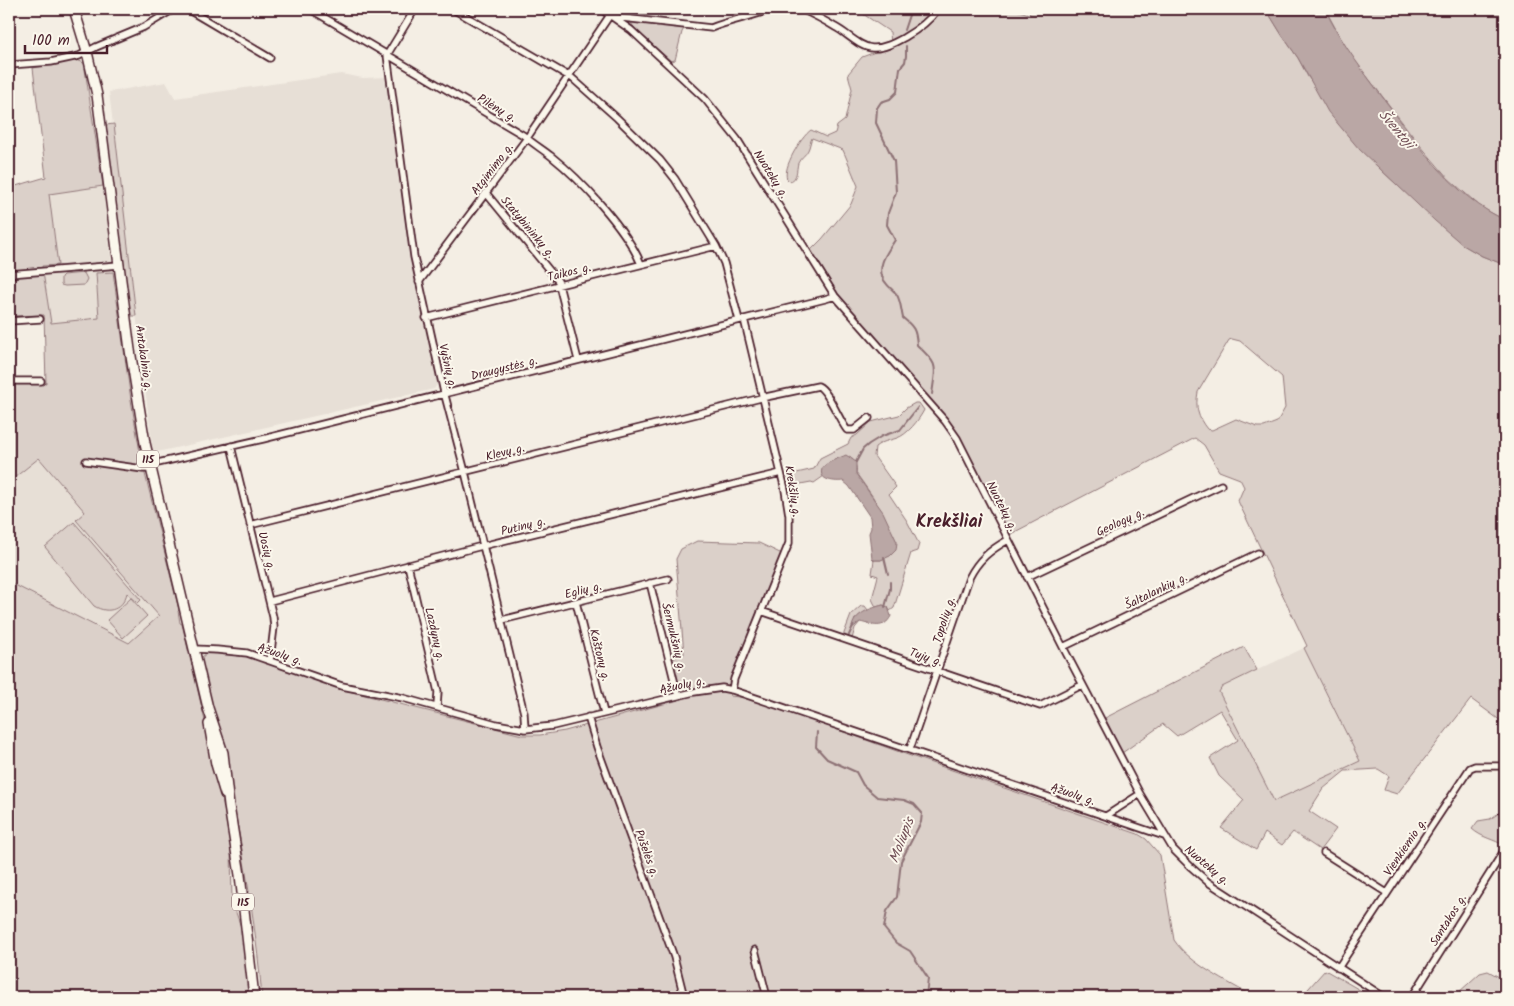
<svg xmlns="http://www.w3.org/2000/svg" width="1514" height="1006" viewBox="0 0 1514 1006" font-family="Kalam,sans-serif">
  <style>
    .built { fill: #e7dfd6 }
    .green { fill: #dbd0c9; stroke: #92787a; fill-rule: evenodd }
    .water { fill: #baa7a5; stroke: #8d7174 }
    .lines { fill: none; stroke-linecap: round; stroke-linejoin: round }
    .stream { stroke: #8d7174; stroke-width: 2 }
    .street-casing { stroke: #4a1f2b; stroke-width: 9 }
    .primary-casing { stroke: #4a1f2b; stroke-width: 12 }
    .street { stroke: #fbf7ec; stroke-width: 5.5 }
    .primary { stroke: #fbf7ec; stroke-width: 9 }
    .labels { text-anchor: middle; stroke-width: 4; stroke-linejoin: round; paint-order: stroke }
    .shield { fill: #fbf7ec; stroke: #7f6065; stroke-width: 1 }
    .shield-label { font-size: 11px; font-weight: bold; fill: #4a1f2b }
    .street-label { font-size: 12px; fill: #4a1f2b; stroke: #fbf7ec }
    .water-label { font-size: 14px; font-style: italic; fill: #714f56; stroke: #fbf7ec }
    .district-label { font-size: 18px; font-weight: bold; fill: #4a1f2b; stroke: #fbf7ec }
  </style>
  <rect width="100%" height="100%" fill="#f4eee4"/>
  <filter id="ink" filterUnits="userSpaceOnUse"><feTurbulence type="fractalNoise" baseFrequency=".02" numOctaves="2"/><feDisplacementMap in="SourceGraphic" scale="10" xChannelSelector="R" yChannelSelector="G"/><feConvolveMatrix kernelMatrix="1 2 1 2 8 2 1 2 1" color-interpolation-filters="sRGB"/></filter>
  <g filter="url(#ink)">
    <!-- built -->
    <path class="built" d="M 341,74 L 363,78 L 388,77 L 407,229 L 422,313 L 438,383 L 434,389 L 153,453 L 109,92 L 166,82 L 175,98 Z
      M 103,186 L 113,272 L 96,273 L 99,319 L 51,323 L 42,266 L 57,264 L 49,193 Z
      M 39,458 L 85,512 L 76,520 L 159,616 L 129,643 L 9,582 L 9,482 Z
      M 1304,648 L 1360,761 L 1274,801 L 1219,692 L 1222,687 Z"/>
    <!-- green -->
    <path class="green" d="M 851,9 L 1013,9 L 1029,14 L 1033,10 L 1044,11 L 1049,9 L 1266,9 L 1282,35 L 1298,58 L 1308,77 L 1382,171 L 1463,245 L 1482,256 L 1505,265 L 1505,724 L 1471,699 L 1397,794 L 1384,790 L 1389,776 L 1378,769 L 1345,771 L 1323,789 L 1309,811 L 1336,829 L 1320,850 L 1293,832 L 1282,845 L 1265,833 L 1256,850 L 1221,828 L 1244,800 L 1219,776 L 1210,758 L 1238,740 L 1220,710 L 1177,736 L 1163,724 L 1122,753 L 1105,718 L 1244,647 L 1257,670 L 1222,687 L 1219,692 L 1274,801 L 1360,761 L 1304,648 L 1307,646 L 1238,501 L 1244,487 L 1240,479 L 1219,471 L 1204,445 L 1195,438 L 1009,535 L 953,427 L 849,308 L 840,297 L 811,250 L 822,239 L 851,204 L 858,186 L 843,150 L 812,138 C 810,142 810,146 808,150 C 806,155 800,158 798,163 C 796,171 798,177 790,182 L 787,179 C 782,168 801,137 811,130 L 826,137 L 835,133 L 837,126 L 845,120 L 852,89 L 848,74 L 862,57 L 891,46 L 890,32 L 860,12 ZM 1232,339 L 1240,341 L 1282,377 L 1285,408 L 1277,422 L 1264,427 L 1257,427 L 1236,419 L 1212,430 L 1207,429 C 1198,418 1195,407 1198,392 L 1229,340 Z
      M 1325,9 L 1505,9 L 1505,220 L 1482,208 L 1448,178 L 1419,144 L 1349,53 Z
      M 633,21 L 685,27 L 682,32 L 675,60 L 671,61 L 635,29 L 631,23 Z
      M 77,60 L 84,63 L 103,186 L 49,194 L 58,265 L 42,266 L 51,323 L 99,318 L 96,273 L 113,272 L 131,400 L 141,458 L 179,610 L 178,611 L 180,623 L 182,624 L 220,784 L 231,850 L 232,901 L 242,930 L 250,997 L 9,997 L 9,582 L 129,643 L 159,616 L 76,520 L 85,512 L 39,458 L 9,482 L 9,384 L 46,383 L 44,315 L 9,316 L 9,188 L 46,177 L 33,68 Z
      M 114,124 L 136,316 L 130,316 L 106,125 Z
      M 84,273 L 87,279 L 84,285 L 65,286 L 61,285 L 61,277 L 63,275 Z
      M 915,403 L 919,403 L 924,410 C 919,420 907,435 897,438 C 888,441 883,441 875,447 L 874,456 L 896,487 L 889,494 L 907,521 L 919,544 L 917,551 L 911,553 L 894,608 L 890,611 L 888,607 L 883,605 L 876,607 L 872,599 L 878,576 L 872,574 L 874,560 L 881,560 L 897,542 L 873,497 L 856,473 C 858,467 854,462 850,456 L 822,472 L 824,476 L 814,483 L 811,482 L 790,486 L 788,475 L 814,469 L 820,458 L 848,444 L 851,438 L 857,435 L 871,422 L 899,415 L 906,408 Z
      M 74,522 L 141,600 L 138,603 L 127,593 C 123,609 109,615 94,606 L 45,547 Z
      M 697,541 L 759,543 L 782,554 L 756,615 L 731,682 L 730,696 L 749,698 L 908,755 L 1138,834 L 1146,839 L 1160,855 L 1174,940 C 1191,965 1228,982 1254,997 L 262,997 C 252,883 228,771 201,659 L 203,656 L 208,653 L 236,654 L 249,657 L 345,690 L 522,735 L 540,735 L 565,731 L 682,699 L 672,659 L 684,654 L 676,559 L 681,549 Z
      M 131,598 L 147,616 L 123,638 L 107,620 Z
      M 861,606 L 865,606 L 868,610 L 854,620 L 856,623 L 860,622 L 855,628 L 852,639 L 843,636 L 851,615 Z
      M 1502,811 L 1505,811 L 1505,846 C 1494,839 1482,838 1472,829 L 1478,821 L 1490,819 Z
      M 1325,970 L 1372,997 L 1301,997 Z
      M 1488,971 L 1499,977 L 1503,986 L 1496,997 L 1444,997 L 1450,990 L 1458,993 L 1480,973 Z"/>
    <!-- water -->
    <path class="water" d="M 1266,9 L 1325,9 C 1342,45 1366,75 1390,107 C 1422,150 1455,197 1505,220 L 1505,265 L 1482,256 L 1463,245 L 1435,221 L 1359,149 L 1328,112 L 1298,58 L 1282,35 Z
      M 846,455 L 856,462 L 856,474 L 883,512 L 897,542 L 896,550 L 890,556 L 881,560 L 874,560 L 872,558 L 869,533 L 871,528 L 870,517 L 849,486 L 843,481 C 836,482 818,481 822,469 C 825,462 840,458 846,455 Z
      M 883,605 L 888,607 L 891,616 C 884,630 873,625 860,622 L 852,628 C 853,614 871,608 883,605 Z"/>
    <g class="lines">
      <!-- stream -->
      <path class="stream" d="M 904,30 L 911,9
        M 906,46 L 906,56 L 905,62 L 900,68 L 897,92 L 890,99 L 881,102 L 877,108 L 876,123 L 894,161 L 896,192 L 888,213 L 887,225 L 895,240 C 887,252 874,269 886,283 C 889,288 894,290 897,295 C 901,302 901,310 903,318 C 914,327 916,330 917,345 C 939,365 936,365 932,394
        M 856,462 L 863,449 L 869,444 L 882,436 L 900,430 L 918,407
        M 884,557 L 888,574
        M 885,607 L 890,589 L 890,582
        M 849,635 L 853,626
        M 817,732 L 816,747 L 827,759 L 856,772 L 863,785 L 877,797 L 904,800 L 914,804 L 922,813 L 921,822 L 901,861 L 897,897 L 887,911 L 884,928 L 896,943 L 910,951 L 928,978 L 926,997"/>
      <!-- street casing -->
      <g class="street-casing">
        <path id="street" d="M 187,9 L 270,58
          M 310,9 L 523,135 C 532,143 542,149 551,156 C 581,180 626,228 641,264
          M 415,9 L 387,55 L 414,257 L 443,388 L 465,472 L 524,713 L 525,729
          M 453,9 L 572,78 L 617,118 L 660,160 L 675,179 L 716,246 L 724,263 L 739,320
          M 601,9 L 631,30 L 705,99 L 737,139 L 835,296 L 945,421 L 957,438 L 1063,647 L 1140,794 L 1173,849 L 1191,867 L 1208,882 L 1384,997
          M 620,9 L 614,17 L 711,28 C 731,20 752,17 771,9
          M 801,9 C 812,14 824,20 835,27 C 847,33 859,47 872,48 C 884,49 896,42 905,37 C 919,29 929,21 938,9
          M 9,65 L 51,62 L 79,56 L 96,47 L 144,27 L 174,9
          M 486,193 L 558,281 L 578,360
          M 9,274 L 119,265
          M 419,282 L 527,138 L 610,15
          M 426,318 L 716,246
          M 9,321 L 40,319
          M 9,381 L 41,381
          M 231,446 L 273,617 L 274,627 L 270,660
          M 86,461 L 143,469 L 150,469
          M 149,465 L 263,439 L 825,299 L 835,296
          M 250,525 L 761,398 L 818,386 C 828,390 839,420 847,430 L 854,430 L 869,418
          M 408,565 L 438,692 L 437,707
          M 1027,577 L 1221,485
          M 650,583 L 678,696
          M 270,601 L 478,547 L 781,473
          M 576,602 L 604,713
          M 761,611 L 1040,706 L 1082,685
          M 502,620 L 668,579
          M 1063,647 L 1258,553
          M 194,649 L 217,650 L 247,653 L 342,686 L 403,698 L 496,724 L 525,729 L 553,726 L 694,692 L 722,688 L 732,690 L 1164,836
          M 732,690 L 734,679 L 789,543 L 789,515 L 785,490 L 744,319
          M 588,717 L 597,747 L 674,957 L 684,997
          M 910,749 L 969,578 C 978,560 990,550 1008,540
          M 1106,816 L 1140,794
          M 1324,853 L 1387,893
          M 755,950 L 767,997
          M 1338,968 L 1470,768 L 1475,766 L 1505,766
          M 1412,997 L 1502,854"/>
      </g>
      <!-- primary casing -->
      <g class="primary-casing">
        <path id="primary" d="M 74,9 L 87,52 L 97,95 L 130,350 L 145,443 L 208,708 L 223,753 L 229,806 L 240,875 L 254,997
          M 209,724 L 216,764 L 225,794"/>
      </g>
      <!-- street -->
      <use href="#street" class="street"/>
      <!-- primary -->
      <use href="#primary" class="primary"/>
    </g>
  </g>
  <g class="labels">
    <!-- shield labels -->
    <g class="shield">
      <rect x="137" y="450.5" width="22" height="17" rx="4"/>
      <rect x="232" y="893.5" width="22" height="17" rx="4"/>
    </g>
    <g class="shield-label">
      <text x="148" y="463">115</text>
      <text x="243" y="906">115</text>
    </g>
    <!-- street labels -->
    <g class="street-label">
      <text transform="translate(497 108) rotate(31)" y="4">Pilėnų g.</text>
      <text transform="translate(492 169) rotate(-53)" y="4">Atgimimo g.</text>
      <text transform="translate(771 174) rotate(58)" y="4">Nuotekų g.</text>
      <text transform="translate(528 227) rotate(50)" y="4">Statybininkų g.</text>
      <text transform="translate(569 272) rotate(-14)" y="4">Taikos g.</text>
      <text transform="translate(144 358) rotate(82)" y="4">Antakalnio g.</text>
      <text transform="translate(448 366) rotate(77)" y="4">Vyšnių g.</text>
      <text transform="translate(504 368) rotate(-14)" y="4">Draugystės g.</text>
      <text transform="translate(505 452) rotate(-14)" y="4">Klevų g.</text>
      <text transform="translate(793 491) rotate(81)" y="4">Krekšlių g.</text>
      <text transform="translate(1002 506) rotate(63)" y="4">Nuotekų g.</text>
      <text transform="translate(1120 522) rotate(-25)" y="4">Geologų g.</text>
      <text transform="translate(523 526) rotate(-14)" y="4">Putinų g.</text>
      <text transform="translate(267 551) rotate(76)" y="4">Uosių g.</text>
      <text transform="translate(583 590) rotate(-14)" y="4">Eglių g.</text>
      <text transform="translate(1156 591) rotate(-26)" y="4">Šaltalankių g.</text>
      <text transform="translate(944 620) rotate(-72)" y="4">Topolių g.</text>
      <text transform="translate(435 634) rotate(77)" y="4">Lazdynų g.</text>
      <text transform="translate(674 637) rotate(76)" y="4">Šermukšnių g.</text>
      <text transform="translate(280 654) rotate(19)" y="4">Ąžuolų g.</text>
      <text transform="translate(600 655) rotate(76)" y="4">Kaštonų g.</text>
      <text transform="translate(926 657) rotate(19)" y="4">Tujų g.</text>
      <text transform="translate(682 685) rotate(-12)" y="4">Ąžuolų g.</text>
      <text transform="translate(1073 794) rotate(19)" y="4">Ąžuolų g.</text>
      <text transform="translate(1405 847) rotate(-56)" y="4">Vienkiemio g.</text>
      <text transform="translate(647 853) rotate(70)" y="4">Pušelės g.</text>
      <text transform="translate(1207 865) rotate(40)" y="4">Nuotekų g.</text>
      <text transform="translate(1448 920) rotate(-58)" y="4">Santakos g.</text>
    </g>
    <!-- water labels -->
    <g class="water-label">
      <text transform="translate(1397 129) rotate(49)" y="5">Šventoji</text>
      <text transform="translate(901 840) rotate(-69)" y="5">Moliupis</text>
    </g>
    <!-- district labels -->
    <g class="district-label">
      <text x="949" y="527">Krekšliai</text>
    </g>
  </g>
  <!-- margin -->
  <rect width="1514" height="1006" fill="none" stroke="#fbf7ec" stroke-width="30"/>
  <rect x="15" y="15" width="1484" height="976" fill="none" stroke="#4a1f2b" stroke-width="2" filter="url(#ink)"/>
  <!-- scale -->
  <path d="M25 45v8h82v-8" fill="none" stroke="#4a1f2b" stroke-width="2.5"/>
  <text x="32" y="45" font-size="15" fill="#4a1f2b" stroke="#fbf7ec" stroke-width="4" paint-order="stroke">100 m</text>
</svg>
